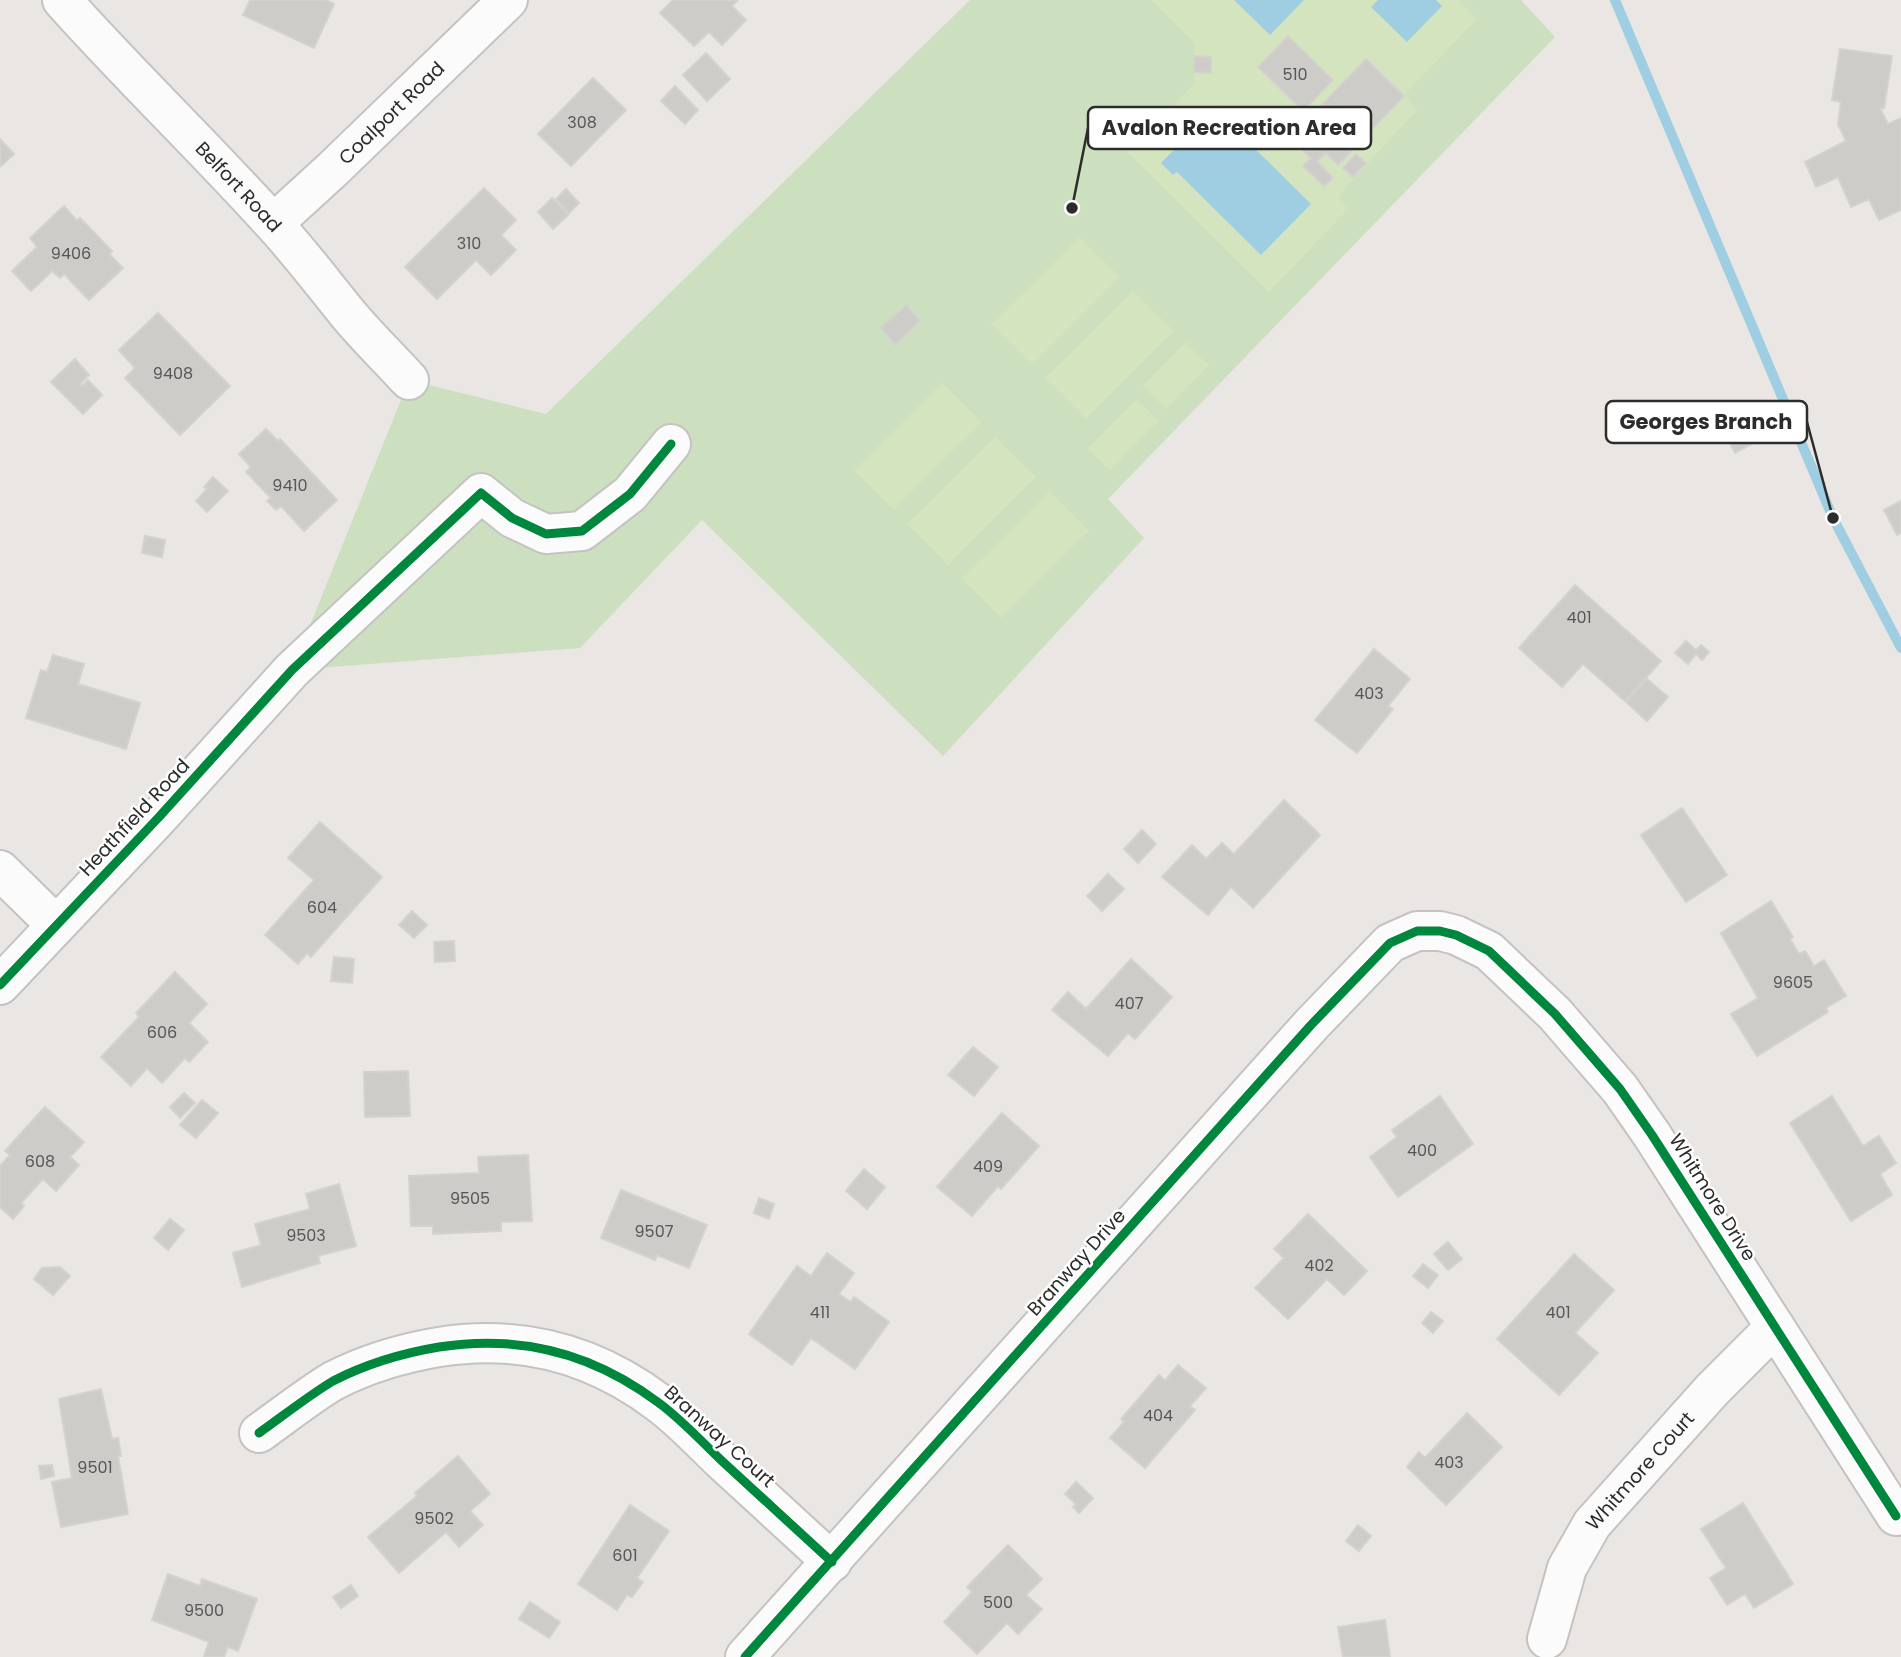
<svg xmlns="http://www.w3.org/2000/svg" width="1901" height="1657" viewBox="0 0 1901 1657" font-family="Poppins,sans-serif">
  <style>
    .green { fill: #cce0bf }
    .pitch { fill: #d4e4be }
    .water { fill: #9fcee2 }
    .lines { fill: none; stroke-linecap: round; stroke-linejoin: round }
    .stream { stroke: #9fcee2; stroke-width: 10 }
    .building { fill: #ceccc9; stroke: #d4d2cf; stroke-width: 2 }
    .street-casing { stroke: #c4c2c2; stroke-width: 42 }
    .street { stroke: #fcfbfb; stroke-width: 38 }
    .cycleway-casing { stroke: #fff; stroke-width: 13 }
    .cycleway { stroke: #00873e; stroke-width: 9 }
    .labels { text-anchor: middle; stroke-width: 5; stroke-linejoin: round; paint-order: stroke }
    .number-label { font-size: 16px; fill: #565655 }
    .street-label { font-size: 19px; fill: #2c2c2c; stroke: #fff }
    .leader { fill: none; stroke: #2c2c2c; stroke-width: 2.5 }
    .callout-dot { fill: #2c2c2c; stroke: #fff; stroke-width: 2.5 }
    .callout { fill: #fff; stroke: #2c2c2c; stroke-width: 2.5 }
    .callout-label { font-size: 21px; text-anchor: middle; font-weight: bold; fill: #2c2c2c }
  </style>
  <rect width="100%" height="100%" fill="#e9e6e3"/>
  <!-- green -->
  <path class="green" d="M 970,0 L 1521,0 L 1555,37 L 1108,499 L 1144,538 L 943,756 L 702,520 L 580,648 L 292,670 L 409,380 L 546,414 Z"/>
  <!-- pitch -->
  <path class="pitch" d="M 1151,0 L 1458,0 L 1477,19 L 1405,94 L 1417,110 L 1346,187 L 1339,198 L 1349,208 L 1269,292 L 1128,153 L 1194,84 L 1195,44 Z
    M 1079,237 L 1120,277 L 1032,365 L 991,324 Z
    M 1133,291 L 1174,331 L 1086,419 L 1045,378 Z
    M 1186,342 L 1209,365 L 1166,409 L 1143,386 Z
    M 942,383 L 982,423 L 894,510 L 854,470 Z
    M 1136,399 L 1159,421 L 1110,471 L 1088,449 Z
    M 995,437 L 1036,477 L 948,565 L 907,524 Z
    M 1049,491 L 1089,531 L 1001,618 L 961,578 Z"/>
  <!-- water -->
  <path class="water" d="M 1234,0 L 1304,0 L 1270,35 Z
    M 1378,0 L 1436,0 L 1442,6 L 1407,42 L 1371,7 Z
    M 1218,105 L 1231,118 L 1228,122 L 1311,204 L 1261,255 L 1177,172 L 1173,175 L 1161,163 Z"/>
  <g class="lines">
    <!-- stream -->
    <path class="stream" d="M 1615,0 L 1833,518 L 1901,648"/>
  </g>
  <!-- building -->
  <path class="building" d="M 250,0 L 326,0 L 334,4 L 314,48 L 243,15 Z
    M 673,0 L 738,0 L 732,6 L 746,20 L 722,45 L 709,32 L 694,46 L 660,13 Z
    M 1288,36 L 1333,80 L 1303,111 L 1258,67 Z
    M 1840,49 L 1892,56 L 1884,108 L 1880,108 L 1888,124 L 1901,118 L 1901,210 L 1879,220 L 1869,199 L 1851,207 L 1838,177 L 1816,187 L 1805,162 L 1846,141 L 1838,124 L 1841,102 L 1832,100 Z
    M 706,53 L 730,79 L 707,101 L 683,75 Z
    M 1194,56 L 1211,57 L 1211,73 L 1194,72 Z
    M 1366,59 L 1404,96 L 1338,165 L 1326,153 L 1317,161 L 1333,178 L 1324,186 L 1303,166 L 1311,158 L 1290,138 Z
    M 593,78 L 626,110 L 571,166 L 538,134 Z
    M 675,86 L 698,110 L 685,124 L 661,101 Z
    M 0,139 L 14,154 L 0,167 Z
    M 1356,154 L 1366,163 L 1353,177 L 1343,168 Z
    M 484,188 L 516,220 L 501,235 L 516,250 L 491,275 L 476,260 L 437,299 L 405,267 Z
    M 566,189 L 579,203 L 569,213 L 556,199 Z
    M 552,198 L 568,215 L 553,229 L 538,212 Z
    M 64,206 L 77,221 L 80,218 L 112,251 L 109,254 L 123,268 L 89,300 L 64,274 L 60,278 L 52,271 L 31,291 L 12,271 L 37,247 L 30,238 Z
    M 906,305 L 920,321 L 895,345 L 881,328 Z
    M 158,313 L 230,386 L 180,435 L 125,378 L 135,368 L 119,350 Z
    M 75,359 L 89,375 L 80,384 L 82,386 L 88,380 L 102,395 L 83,414 L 51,382 Z
    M 1742,420 L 1755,442 L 1735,453 L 1723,431 Z
    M 266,429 L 278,441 L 280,439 L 337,500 L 304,531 L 281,506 L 276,510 L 267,501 L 271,498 L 246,472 L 251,467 L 239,454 Z
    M 213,477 L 228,491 L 207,512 L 196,501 L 207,489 L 204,487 Z
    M 1901,501 L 1901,533 L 1897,535 L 1884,510 Z
    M 145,536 L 165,540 L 162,557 L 142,553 Z
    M 1575,585 L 1661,661 L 1625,701 L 1583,664 L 1562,687 L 1519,648 Z
    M 1686,641 L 1696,650 L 1701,645 L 1709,652 L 1702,660 L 1696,654 L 1688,664 L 1675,653 Z
    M 1374,649 L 1410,679 L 1388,706 L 1393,709 L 1357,753 L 1315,720 Z
    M 53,655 L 84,664 L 78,684 L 140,703 L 126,749 L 26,718 L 41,670 L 47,672 Z
    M 1647,679 L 1668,697 L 1647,721 L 1626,702 Z
    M 1284,800 L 1320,835 L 1253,908 L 1231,887 L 1208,915 L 1162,877 L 1192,845 L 1206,859 L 1222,843 L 1234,854 Z
    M 1682,808 L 1727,875 L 1686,902 L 1641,835 Z
    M 320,822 L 382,877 L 311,957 L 307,953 L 298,964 L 265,935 L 314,880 L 288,858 Z
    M 1142,830 L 1156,844 L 1138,863 L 1124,849 Z
    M 1108,874 L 1124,889 L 1102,911 L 1087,896 Z
    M 1771,901 L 1793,937 L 1790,939 L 1799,954 L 1805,951 L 1814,966 L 1824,960 L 1846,996 L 1826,1008 L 1828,1012 L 1757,1056 L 1731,1014 L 1758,998 L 1721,933 Z
    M 412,911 L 427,925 L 414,938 L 399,925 Z
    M 454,941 L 455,961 L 435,962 L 434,942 Z
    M 334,957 L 354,959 L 352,983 L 331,981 Z
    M 1131,959 L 1172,997 L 1135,1039 L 1128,1033 L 1108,1056 L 1052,1010 L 1068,992 L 1086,1009 Z
    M 175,972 L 207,1004 L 189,1023 L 208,1042 L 189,1062 L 185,1058 L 162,1083 L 147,1068 L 131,1086 L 101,1057 L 139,1017 L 136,1013 Z
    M 973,1047 L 998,1067 L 974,1096 L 948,1075 Z
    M 408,1071 L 410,1116 L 365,1117 L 364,1072 Z
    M 184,1093 L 195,1103 L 180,1118 L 170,1107 Z
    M 1440,1096 L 1473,1144 L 1398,1197 L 1370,1157 L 1397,1137 L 1392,1130 Z
    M 1832,1096 L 1863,1146 L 1879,1136 L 1896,1163 L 1880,1174 L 1892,1195 L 1851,1221 L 1790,1123 Z
    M 202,1100 L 218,1113 L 196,1138 L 180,1125 Z
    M 45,1107 L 84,1142 L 70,1157 L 79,1165 L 56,1191 L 43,1179 L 21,1203 L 24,1206 L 13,1219 L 0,1207 L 0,1166 L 10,1155 L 5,1151 Z
    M 1002,1113 L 1039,1146 L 1001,1189 L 998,1186 L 972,1216 L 937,1187 Z
    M 528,1155 L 532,1221 L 501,1222 L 501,1231 L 433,1234 L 433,1226 L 411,1226 L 409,1176 L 479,1173 L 478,1157 Z
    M 864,1169 L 885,1187 L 867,1209 L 846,1191 Z
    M 339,1184 L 356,1246 L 318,1256 L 320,1263 L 242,1287 L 233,1253 L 261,1245 L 255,1224 L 310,1209 L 306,1194 Z
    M 621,1190 L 707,1225 L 689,1268 L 657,1255 L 655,1260 L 601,1238 Z
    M 759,1198 L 774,1204 L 769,1219 L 754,1213 Z
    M 1308,1214 L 1367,1271 L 1344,1295 L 1327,1279 L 1288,1319 L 1255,1288 L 1284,1258 L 1274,1249 Z
    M 170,1219 L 184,1230 L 168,1250 L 154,1238 Z
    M 1448,1242 L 1462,1259 L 1448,1270 L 1434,1254 Z
    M 827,1253 L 854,1273 L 839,1294 L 851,1302 L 854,1297 L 889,1322 L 855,1369 L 811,1338 L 792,1365 L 749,1334 L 797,1266 L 811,1276 Z
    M 1574,1254 L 1614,1290 L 1575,1333 L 1598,1353 L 1559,1395 L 1497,1339 Z
    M 1423,1264 L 1438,1275 L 1428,1288 L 1413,1276 Z
    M 60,1267 L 70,1276 L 53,1295 L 34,1279 L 42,1268 Z
    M 1431,1312 L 1443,1321 L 1433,1333 L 1422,1323 Z
    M 1178,1365 L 1206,1388 L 1190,1406 L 1195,1410 L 1145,1468 L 1110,1438 L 1124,1422 L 1121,1419 L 1159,1375 L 1165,1381 Z
    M 101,1389 L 112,1439 L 118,1438 L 121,1456 L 118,1456 L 128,1514 L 61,1527 L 52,1482 L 72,1478 L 59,1399 Z
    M 1467,1413 L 1502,1447 L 1446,1505 L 1407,1467 L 1419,1452 L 1425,1458 Z
    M 458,1456 L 490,1494 L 470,1511 L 483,1525 L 459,1547 L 446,1532 L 399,1573 L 368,1537 L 417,1496 L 415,1493 Z
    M 52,1465 L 54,1476 L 41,1479 L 39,1466 Z
    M 1076,1482 L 1093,1498 L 1079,1513 L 1073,1507 L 1076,1504 L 1065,1494 Z
    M 1743,1503 L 1793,1584 L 1754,1608 L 1745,1594 L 1727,1605 L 1710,1578 L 1726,1568 L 1701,1529 Z
    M 630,1505 L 669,1531 L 637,1578 L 643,1582 L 632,1597 L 627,1595 L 617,1610 L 578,1584 Z
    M 1358,1525 L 1371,1536 L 1359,1551 L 1346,1541 Z
    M 1008,1545 L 1042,1579 L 1026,1595 L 1042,1609 L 1018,1634 L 1007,1623 L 977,1654 L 944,1622 L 972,1592 L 967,1587 Z
    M 168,1574 L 200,1586 L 202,1579 L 257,1599 L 238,1651 L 228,1647 L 224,1657 L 206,1657 L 204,1656 L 209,1642 L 152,1620 Z
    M 351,1585 L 358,1596 L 341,1608 L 333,1597 Z
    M 530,1602 L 560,1622 L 549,1638 L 519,1619 Z
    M 1385,1620 L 1390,1657 L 1343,1657 L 1338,1627 Z"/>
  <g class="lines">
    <!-- street casing -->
    <g class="street-casing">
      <g id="street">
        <path id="s1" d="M 62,0 C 129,75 202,145 270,220 C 298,250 322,282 348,314 C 367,337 389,358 409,380"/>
        <path id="s2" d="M 274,223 L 333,169 L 508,0"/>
        <path d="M 0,870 L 56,925"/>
        <path d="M 0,985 L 159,817 L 292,670 L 481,493 L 512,518 L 546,534 L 582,531 L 630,494 L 671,444"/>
        <path d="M 259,1433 C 283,1416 308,1396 333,1381 C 366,1364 403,1353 439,1347 C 521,1334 594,1354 659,1403 C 682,1420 702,1442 722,1461 C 759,1495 795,1528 832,1562"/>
        <path id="s3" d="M 1547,1639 L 1567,1568 L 1592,1524 L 1712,1390 L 1775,1327"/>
        <path d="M 745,1657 L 1311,1025 L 1390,943 L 1417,931 L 1440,931 L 1456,935 L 1489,951 L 1555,1014 L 1620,1089 L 1652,1135 L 1896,1516"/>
      </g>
    </g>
    <!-- street -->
    <use href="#street" class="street"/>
    <!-- cycleway casing -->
    <g class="cycleway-casing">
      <path id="cycleway" d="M 0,985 L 159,817 L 292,670 L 481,493 L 512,518 L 546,534 L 582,531 L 630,494 L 671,444
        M 259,1433 C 283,1416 308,1396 333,1381 C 366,1364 403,1353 439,1347 C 521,1334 594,1354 659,1403 C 682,1420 702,1442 722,1461 C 759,1495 795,1528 832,1562
        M 745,1657 L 1311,1025 L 1390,943 L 1417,931 L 1440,931 L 1456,935 L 1489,951 L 1555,1014 L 1620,1089 L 1652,1135 L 1896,1516"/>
    </g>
    <!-- cycleway -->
    <use href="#cycleway" class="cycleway"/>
  </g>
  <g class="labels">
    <!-- number labels -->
    <g class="number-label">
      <text x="1295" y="80">510</text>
      <text x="582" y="128">308</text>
      <text x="469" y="249">310</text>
      <text x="71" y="259">9406</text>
      <text x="173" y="379">9408</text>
      <text x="290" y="491">9410</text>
      <text x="1579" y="623">401</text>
      <text x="1369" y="699">403</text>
      <text x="322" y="913">604</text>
      <text x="1793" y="988">9605</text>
      <text x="1129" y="1009">407</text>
      <text x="162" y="1038">606</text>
      <text x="1422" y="1156">400</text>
      <text x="40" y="1167">608</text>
      <text x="988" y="1172">409</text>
      <text x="470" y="1204">9505</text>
      <text x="654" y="1237">9507</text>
      <text x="306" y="1241">9503</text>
      <text x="1319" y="1271">402</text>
      <text x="820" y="1318">411</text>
      <text x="1558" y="1318">401</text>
      <text x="1158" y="1421">404</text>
      <text x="1449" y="1468">403</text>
      <text x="95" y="1473">9501</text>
      <text x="434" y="1524">9502</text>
      <text x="625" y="1561">601</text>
      <text x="998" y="1608">500</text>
      <text x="204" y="1616">9500</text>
    </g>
    <!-- street labels -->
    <g class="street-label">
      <text dy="7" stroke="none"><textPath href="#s2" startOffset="161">Coalport Road</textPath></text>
      <text dy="7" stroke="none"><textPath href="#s1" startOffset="257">Belfort Road</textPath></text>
      <text transform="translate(134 817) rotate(-47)" y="7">Heathfield Road</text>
      <text transform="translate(1713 1197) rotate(58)" y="7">Whitmore Drive</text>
      <text transform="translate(1076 1262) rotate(-48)" y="7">Branway Drive</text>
      <text transform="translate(720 1436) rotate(42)" y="7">Branway Court</text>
      <text dy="7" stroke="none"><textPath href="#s3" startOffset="196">Whitmore Court</textPath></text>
    </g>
  </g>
  <!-- callouts -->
  <path class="leader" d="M1072 208L1088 128M1833 518L1807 422"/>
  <g class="callout-dot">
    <circle cx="1072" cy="208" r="7"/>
    <circle cx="1833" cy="518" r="7"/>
  </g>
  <g class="callout">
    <rect x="1088" y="107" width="283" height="42" rx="7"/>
    <rect x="1606" y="401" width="201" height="42" rx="7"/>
  </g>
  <g class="callout-label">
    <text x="1229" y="135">Avalon Recreation Area</text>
    <text x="1706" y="429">Georges Branch</text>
  </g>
</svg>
